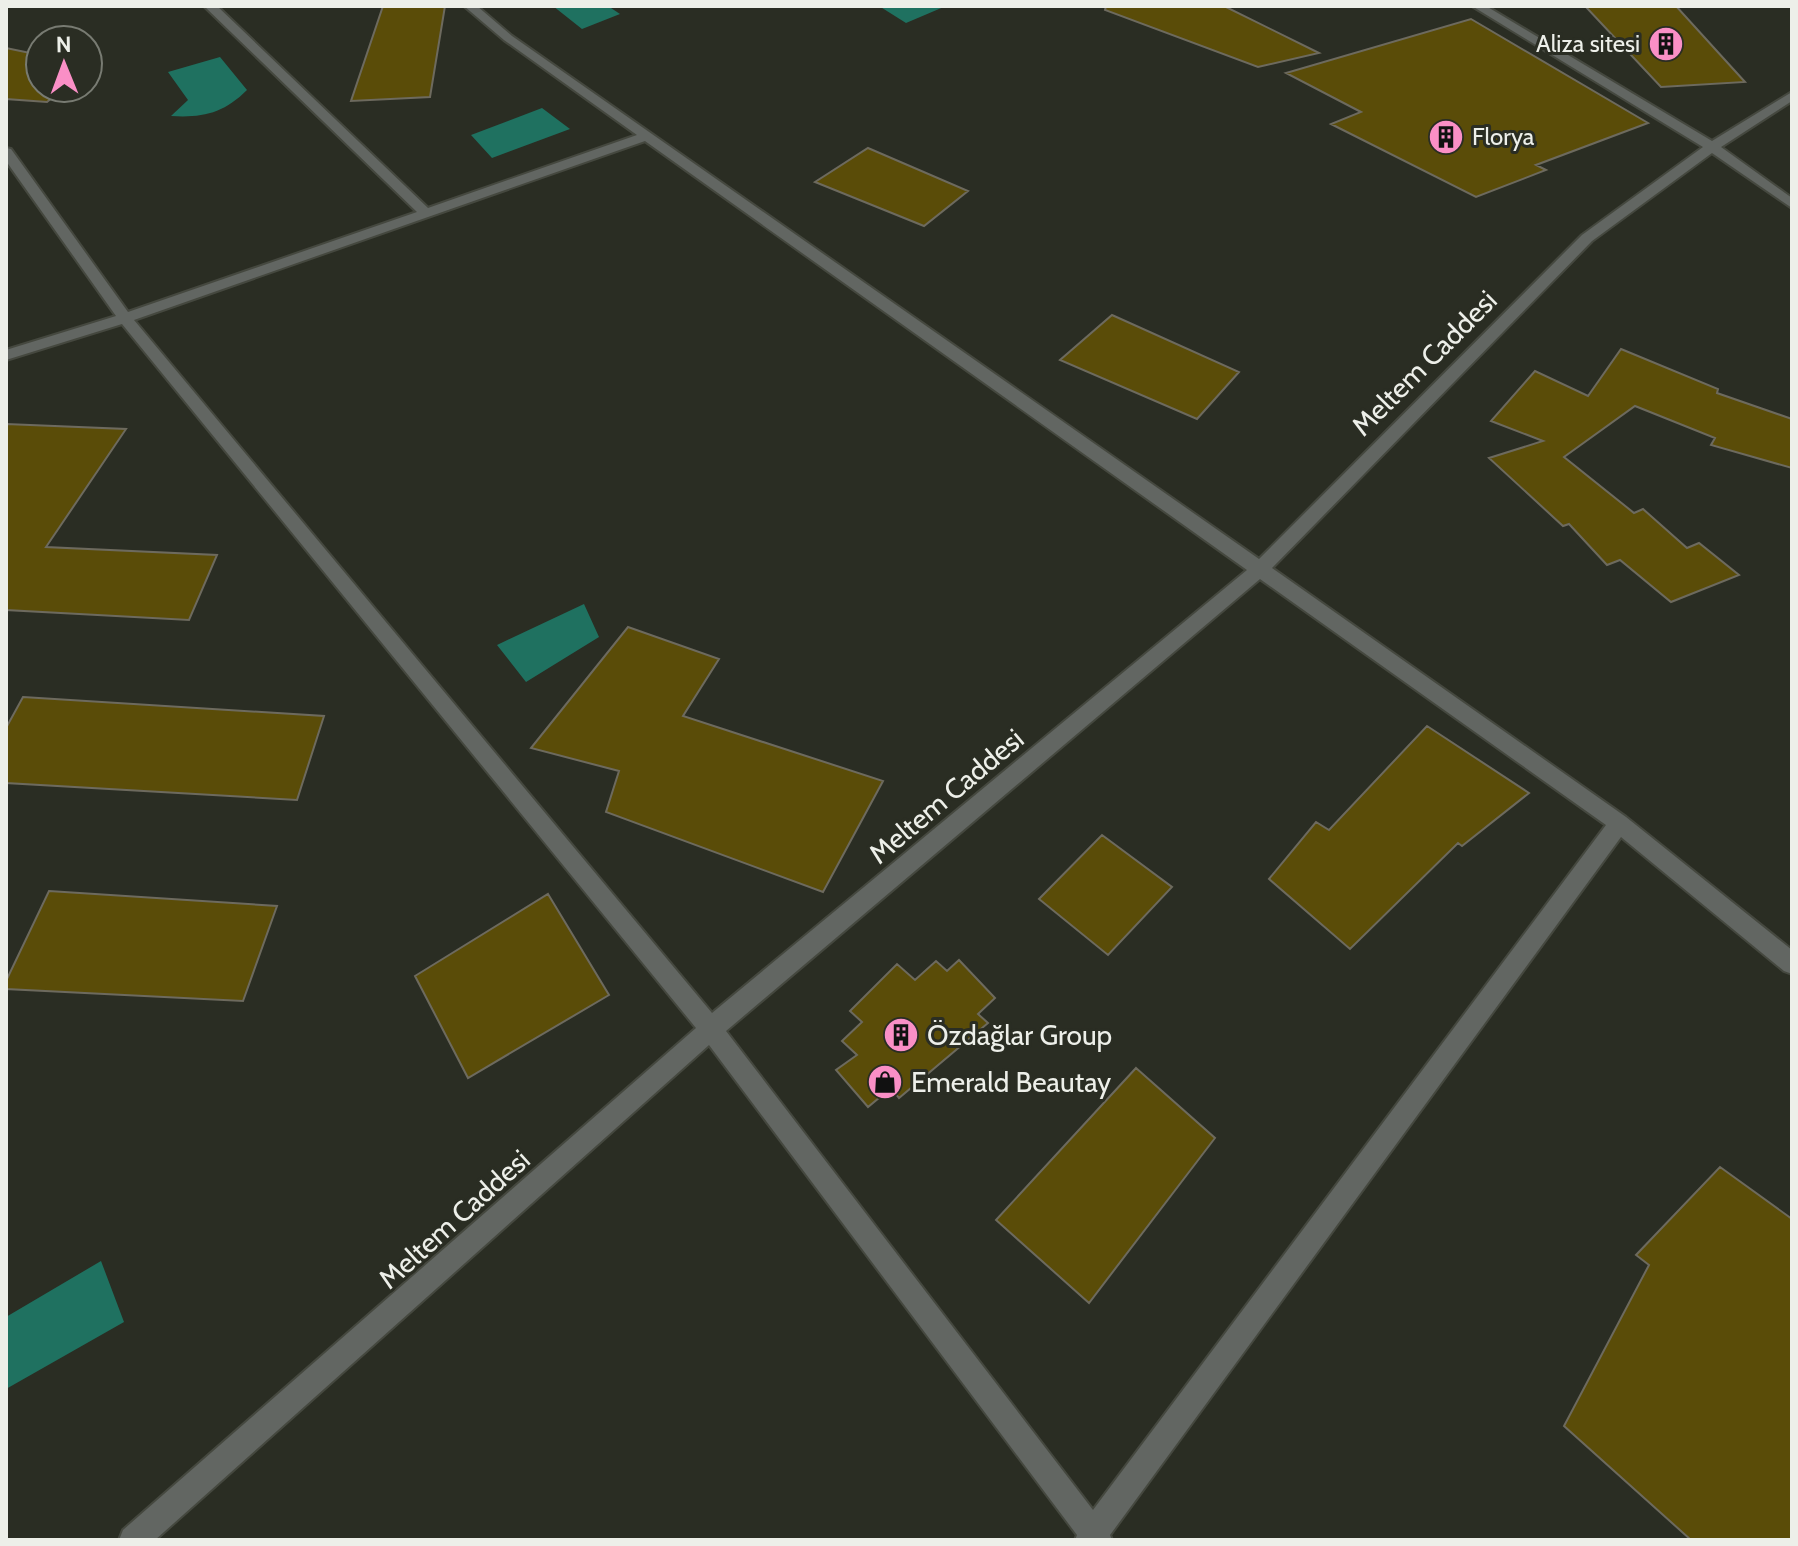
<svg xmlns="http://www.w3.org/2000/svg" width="1798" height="1546" viewBox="0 0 1798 1546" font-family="Cabin,sans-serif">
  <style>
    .water { fill: #1f7160 }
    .building { fill: #5a4c08; stroke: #6d6a5e; stroke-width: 2 }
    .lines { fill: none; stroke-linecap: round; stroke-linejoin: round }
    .minor-casing { stroke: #45483f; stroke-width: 4 }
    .minor { fill: #626662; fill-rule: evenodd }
    .labels { text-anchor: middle; stroke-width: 6; stroke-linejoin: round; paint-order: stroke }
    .far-poi-label { font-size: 24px; fill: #edefe9; stroke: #2a2d23; text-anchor: end }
    .street-label { font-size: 28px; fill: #edefe9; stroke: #2a2d23 }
    .poi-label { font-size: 28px; fill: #edefe9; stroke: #2a2d23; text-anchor: start }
  </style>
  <rect width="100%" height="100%" fill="#2a2d23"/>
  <!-- water -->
  <path class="water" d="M 553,6 L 608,6 L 620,14 L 582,29 Z
    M 879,6 L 946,6 L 906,23 Z
    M 220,57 L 247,90 C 224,113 203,118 171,116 L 188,100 L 168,72 Z
    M 542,108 L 570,129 L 492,158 L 471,135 Z
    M 584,604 L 599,637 L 526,682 L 497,645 Z
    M 101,1261 L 124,1322 L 6,1389 L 6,1317 Z"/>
  <!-- building -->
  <path class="building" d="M 383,6 L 445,6 L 430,97 L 351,101 Z
    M 1106,6 L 1224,6 L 1319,53 L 1258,67 L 1105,10 Z
    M 1585,6 L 1676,6 L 1745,82 L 1661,87 Z
    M 1471,19 L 1648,123 L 1536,165 L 1546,170 L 1476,197 L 1331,124 L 1361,112 L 1286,73 Z
    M 6,48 L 40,55 L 40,88 L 64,88 L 47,102 L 6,99 Z
    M 868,148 L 968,191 L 924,226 L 815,182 Z
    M 1112,315 L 1239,372 L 1197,419 L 1060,360 Z
    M 1621,349 L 1718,389 L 1717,393 L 1792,419 L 1792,468 L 1711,445 L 1715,438 L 1635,406 L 1564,457 L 1634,513 L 1643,509 L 1687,548 L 1699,543 L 1739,575 L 1671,602 L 1620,560 L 1607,565 L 1569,524 L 1563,526 L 1489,458 L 1543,441 L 1491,421 L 1535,371 L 1588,396 Z
    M 6,424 L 126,429 L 46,547 L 217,555 L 189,620 L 6,610 Z
    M 628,627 L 719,659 L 683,716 L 883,781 L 823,892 L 606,812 L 619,771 L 531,748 Z
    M 23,697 L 324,716 L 297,800 L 6,783 L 6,728 Z
    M 1427,726 L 1529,793 L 1462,846 L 1458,843 L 1350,949 L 1269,879 L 1316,822 L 1329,830 Z
    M 1102,835 L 1172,887 L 1108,955 L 1039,899 Z
    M 49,891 L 277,906 L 243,1001 L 6,989 L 6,981 Z
    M 548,894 L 609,995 L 468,1078 L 415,976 Z
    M 959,960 L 995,998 L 978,1014 L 988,1023 L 899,1098 L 891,1088 L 868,1107 L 836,1070 L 857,1055 L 842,1041 L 862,1022 L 850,1011 L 897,964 L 915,980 L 936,961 L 947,971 Z
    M 1136,1068 L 1215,1138 L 1089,1303 L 996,1220 Z
    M 1720,1167 L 1792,1219 L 1792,1540 L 1691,1540 L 1564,1426 L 1649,1265 L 1636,1255 Z"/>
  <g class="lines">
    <!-- minor casing -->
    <g class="minor-casing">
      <path id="minor" d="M 204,6 L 217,6 L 428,208 L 637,135 L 504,40 L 464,6 L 477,6 L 512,36 L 1259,559 L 1582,235 L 1703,147 L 1472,6 L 1486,6 L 1712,141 L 1792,92 L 1792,101 L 1721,147 L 1792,198 L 1792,208 L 1712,153 L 1592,241 L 1272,568 L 1626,817 L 1792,950 L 1792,974 L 1784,971 L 1621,837 L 1110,1535 L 1112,1540 L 1075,1540 L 1077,1535 L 709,1045 L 155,1540 L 119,1540 L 123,1530 L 696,1028 L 122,324 L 6,360 L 6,350 L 116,316 L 6,161 L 6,148 L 11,149 L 128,312 L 417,212 ZM 645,141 L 1247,570 L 712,1013 L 134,320 ZM 1260,579 L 1606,825 L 1093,1510 L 726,1031 Z"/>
    </g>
    <!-- minor -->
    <use href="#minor" class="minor"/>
  </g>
  <!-- icons -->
  <defs>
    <g id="building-disc" transform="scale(1.8)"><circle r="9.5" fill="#fa8fc6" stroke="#2a2d23"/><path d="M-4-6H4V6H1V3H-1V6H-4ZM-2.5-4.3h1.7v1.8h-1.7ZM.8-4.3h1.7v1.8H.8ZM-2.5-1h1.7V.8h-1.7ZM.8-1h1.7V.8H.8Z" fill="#111"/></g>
    <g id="shop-disc" transform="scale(1.8)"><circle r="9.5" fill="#fa8fc6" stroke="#2a2d23"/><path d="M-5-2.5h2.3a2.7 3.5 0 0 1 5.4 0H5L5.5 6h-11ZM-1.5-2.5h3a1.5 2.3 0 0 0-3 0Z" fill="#111"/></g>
  </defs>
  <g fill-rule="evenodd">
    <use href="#building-disc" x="1666" y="44"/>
    <use href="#building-disc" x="1446" y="137"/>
    <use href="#building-disc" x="901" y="1035"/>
    <use href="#shop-disc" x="885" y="1082"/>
  </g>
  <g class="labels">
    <!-- far-poi labels -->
    <g class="far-poi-label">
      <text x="1640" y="52">Aliza sitesi</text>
      <text x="1472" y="145" text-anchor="start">Florya</text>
    </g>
    <!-- street labels -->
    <g class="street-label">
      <text transform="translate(1424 363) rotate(-45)" y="10">Meltem Caddesi</text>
      <text transform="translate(946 796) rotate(-40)" y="10">Meltem Caddesi</text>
      <text transform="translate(454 1219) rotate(-42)" y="10">Meltem Caddesi</text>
    </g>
    <!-- poi labels -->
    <g class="poi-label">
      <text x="927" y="1045">Özdağlar Group</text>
      <text x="911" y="1092">Emerald Beautay</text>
    </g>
  </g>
  <!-- border -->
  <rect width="1798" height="1546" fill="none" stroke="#edefe9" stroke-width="16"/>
  <!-- north arrow -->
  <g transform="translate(64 64) rotate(359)"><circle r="38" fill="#2a2d23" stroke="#787b72" stroke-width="2"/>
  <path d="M0-6L14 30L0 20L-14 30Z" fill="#fa8fc6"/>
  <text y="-12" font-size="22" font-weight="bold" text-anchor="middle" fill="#edefe9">N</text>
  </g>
</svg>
